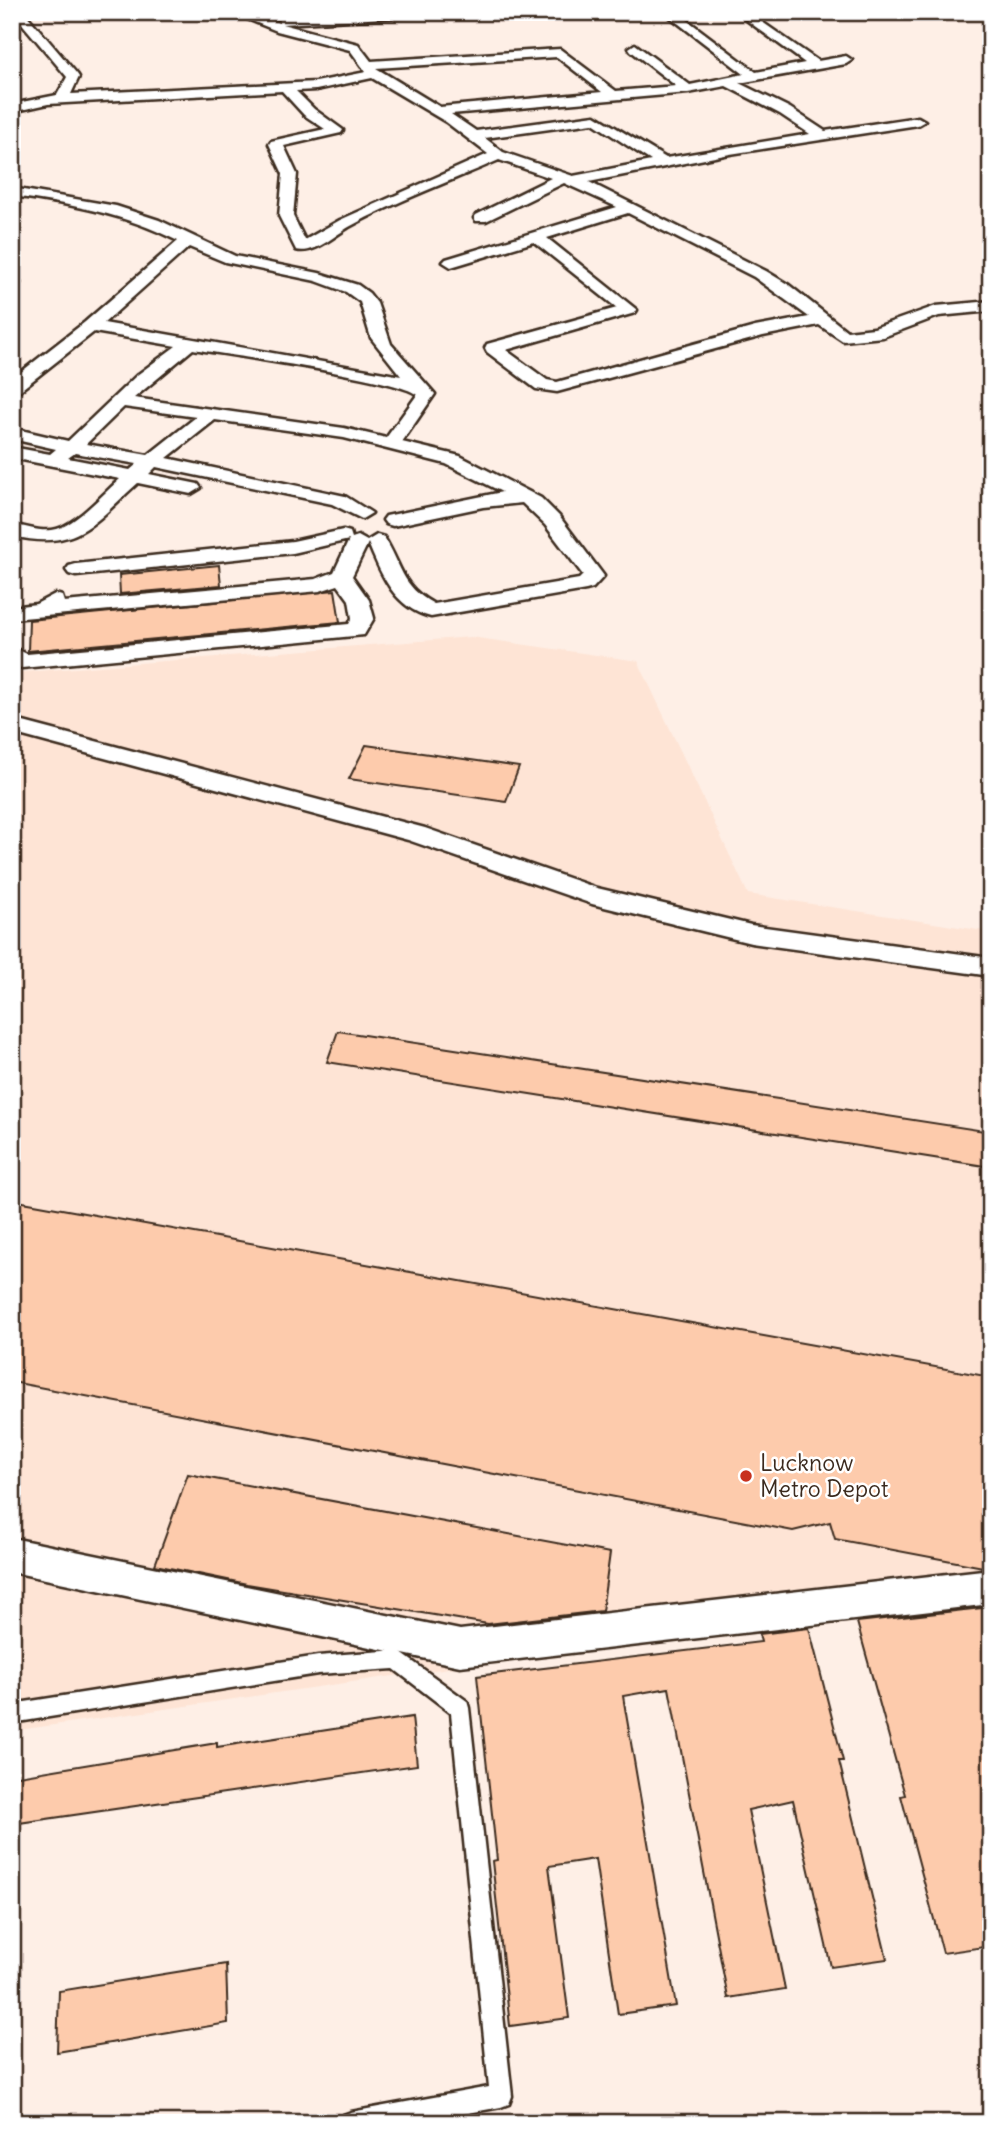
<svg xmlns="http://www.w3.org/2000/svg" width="1003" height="2135" viewBox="0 0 1003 2135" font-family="Delius,sans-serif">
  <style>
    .built { fill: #fee4d5 }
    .building { fill: #fdcbac; stroke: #3b2a1e; stroke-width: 2 }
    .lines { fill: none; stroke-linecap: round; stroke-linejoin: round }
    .lane-casing { stroke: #3b2a1e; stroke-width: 5 }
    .street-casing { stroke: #3b2a1e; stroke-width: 5 }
    .lane { fill: #fff; fill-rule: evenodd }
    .street { fill: #fff; fill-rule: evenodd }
    .poi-dot { fill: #c8321e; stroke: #fff; stroke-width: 2.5 }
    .labels { text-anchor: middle; stroke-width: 5; stroke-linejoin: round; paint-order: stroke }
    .near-poi-label { font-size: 23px; fill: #3b2a1e; stroke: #fff; text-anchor: start }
  </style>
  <rect width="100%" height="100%" fill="#feefe6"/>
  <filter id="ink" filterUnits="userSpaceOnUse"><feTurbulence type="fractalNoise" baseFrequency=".0143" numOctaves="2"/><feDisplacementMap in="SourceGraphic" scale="14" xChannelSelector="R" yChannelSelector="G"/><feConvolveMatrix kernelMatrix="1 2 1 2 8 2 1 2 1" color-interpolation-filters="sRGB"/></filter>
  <g filter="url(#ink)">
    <!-- built -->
    <path class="built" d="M 471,637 L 638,661 L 748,894 L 991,932 L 991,1590 L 12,1731 L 12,673 Z"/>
    <!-- building -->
    <path class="building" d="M 219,565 L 221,585 L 120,594 L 119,575 Z
      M 335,590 L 340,622 L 28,651 L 29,620 Z
      M 366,745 L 519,767 L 506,802 L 349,779 Z
      M 338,1031 L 991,1132 L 991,1167 L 327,1062 Z
      M 12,1200 L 991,1377 L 991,1566 L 983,1567 L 835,1539 L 830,1522 L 793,1531 L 12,1382 Z
      M 188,1474 L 610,1553 L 602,1611 L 488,1624 L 247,1584 L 155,1565 Z
      M 991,1607 L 991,1881 L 981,1883 L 991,1916 L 991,1946 L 943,1953 L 901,1796 L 905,1795 L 857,1622 Z
      M 809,1628 L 843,1761 L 839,1761 L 887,1959 L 831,1967 L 793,1800 L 748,1810 L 785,1989 L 728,1998 L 669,1688 L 623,1696 L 676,2006 L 618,2014 L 595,1859 L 549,1866 L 569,2018 L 510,2026 L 492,1861 L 497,1860 L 477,1676 L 761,1642 L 759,1634 Z
      M 412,1717 L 417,1765 L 12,1824 L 12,1777 L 217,1743 L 217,1747 Z
      M 226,1964 L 228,2023 L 57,2052 L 59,1991 Z"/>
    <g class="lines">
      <!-- lane casing -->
      <g class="lane-casing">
        <path id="lane" d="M 397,1650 L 467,1701 L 469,1708 L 512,2096 L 509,2104 L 501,2107 L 414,2123 L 340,2123 L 343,2115 L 351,2112 L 489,2087 L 451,1713 L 394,1669 L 318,1674 L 12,1723 L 12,1704 L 318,1656 Z"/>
      </g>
      <!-- street casing -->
      <g class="street-casing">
        <path id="street" d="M 12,12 L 26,14 L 77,74 L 79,77 L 71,94 L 316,82 L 366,72 L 350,50 L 277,31 L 230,12 L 248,12 L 279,23 L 279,18 L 283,17 L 362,12 L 425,12 L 419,16 L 282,24 L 358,44 L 371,61 L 560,49 L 616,91 L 676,86 L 631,51 L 629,48 L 635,44 L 690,85 L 744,74 L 670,17 L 668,15 L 671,12 L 678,13 L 756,72 L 805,63 L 745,19 L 755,17 L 818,61 L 846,56 L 852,60 L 846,64 L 739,83 L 790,108 L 825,131 L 918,117 L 925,121 L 918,125 L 730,154 L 589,182 L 766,271 L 789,285 L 847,331 L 874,328 L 936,306 L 991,301 L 991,311 L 939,316 L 883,337 L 843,341 L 819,325 L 763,336 L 557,392 L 536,389 L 487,352 L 485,348 L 487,344 L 617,308 L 534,242 L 451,267 L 443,262 L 446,259 L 617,207 L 564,183 L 486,221 L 476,221 L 474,218 L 476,215 L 551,178 L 499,160 C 449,182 396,201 349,227 C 334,236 314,255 296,250 L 279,216 L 283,174 L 269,144 L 271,141 L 325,129 L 304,115 L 282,91 L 48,104 L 12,112 L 12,104 L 57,95 L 67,77 L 19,20 L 12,20 ZM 557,57 L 602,92 L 440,107 L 376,68 ZM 372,78 L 446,122 L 488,154 L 340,220 L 305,240 L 293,216 L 297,174 L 284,146 L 341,133 L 343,130 L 314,109 L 296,91 L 316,90 ZM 726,86 L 780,114 L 810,134 L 666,158 L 595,115 L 476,131 L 451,114 L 688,93 ZM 593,123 L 651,161 L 573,176 L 503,152 L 485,138 ZM 628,213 L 754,277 L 809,317 L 755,327 L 557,382 L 547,380 L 506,350 L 635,313 L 637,310 L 547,238 Z
          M 12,188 L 116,206 L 159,220 L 235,256 L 319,273 L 358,285 L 369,293 L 377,303 L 391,344 L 435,394 L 402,442 L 460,456 L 541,498 L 559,516 L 604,576 L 593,588 L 586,590 L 431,617 C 394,608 381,574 368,543 L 352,576 L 369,600 L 374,618 L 364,635 L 22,668 L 14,666 L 12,647 L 27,654 L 349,624 L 352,618 L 349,600 L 338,585 L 320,591 L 12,619 L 12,607 L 36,604 L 55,594 L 62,596 L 64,602 L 316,579 L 334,572 L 349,540 L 293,553 L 76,576 L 69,574 L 66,570 L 69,566 L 76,564 L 293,541 L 343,530 L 350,532 L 352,538 L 358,536 L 367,541 L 377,535 L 384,537 C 402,565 400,586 434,604 L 579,579 L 583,575 L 545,525 L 522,503 L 483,507 L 393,526 L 386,524 L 383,520 L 386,516 L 502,492 L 446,464 L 344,438 L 215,420 L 167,458 L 345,496 L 372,513 L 362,519 L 332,504 L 156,467 L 149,474 L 198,484 L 201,488 L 191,494 L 138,483 C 92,524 79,551 12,536 L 12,524 C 27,527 43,533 57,529 C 77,523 104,493 120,479 L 12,458 L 12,447 L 50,454 L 56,449 L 12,439 L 12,428 L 68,441 L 137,375 L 176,346 L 94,332 L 18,392 L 12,393 L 12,379 L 85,322 L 178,241 C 125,214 71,204 12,196 ZM 189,247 L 225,262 L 316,281 L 346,292 L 360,302 L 371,338 L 401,376 L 104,323 ZM 193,349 C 228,355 401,379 417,395 L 386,438 L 344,428 L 134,398 ZM 124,407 L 196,417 L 148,455 L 86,444 ZM 75,453 L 137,464 L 130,470 L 68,458 Z
          M 12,272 L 18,274 L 20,283 L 12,288 Z
          M 12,719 L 425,828 L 597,888 L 751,925 L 991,958 L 991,976 L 751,943 L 592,904 L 408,840 L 12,733 Z
          M 12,1538 L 460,1630 L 991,1569 L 991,1604 L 460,1666 L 12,1572 Z"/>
      </g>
      <!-- lane -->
      <use href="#lane" class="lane"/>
      <!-- street -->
      <use href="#street" class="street"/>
    </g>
  </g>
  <!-- markers -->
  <circle class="poi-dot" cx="746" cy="1476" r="7"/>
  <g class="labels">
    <!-- near-poi labels -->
    <g class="near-poi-label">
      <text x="760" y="1471">Lucknow<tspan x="760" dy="26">Metro Depot</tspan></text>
    </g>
  </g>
  <!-- margin -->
  <rect width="1003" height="2135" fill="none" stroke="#fff" stroke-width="42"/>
  <rect x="21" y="21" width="961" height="2093" fill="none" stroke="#3b2a1e" stroke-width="2.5" filter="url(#ink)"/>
</svg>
